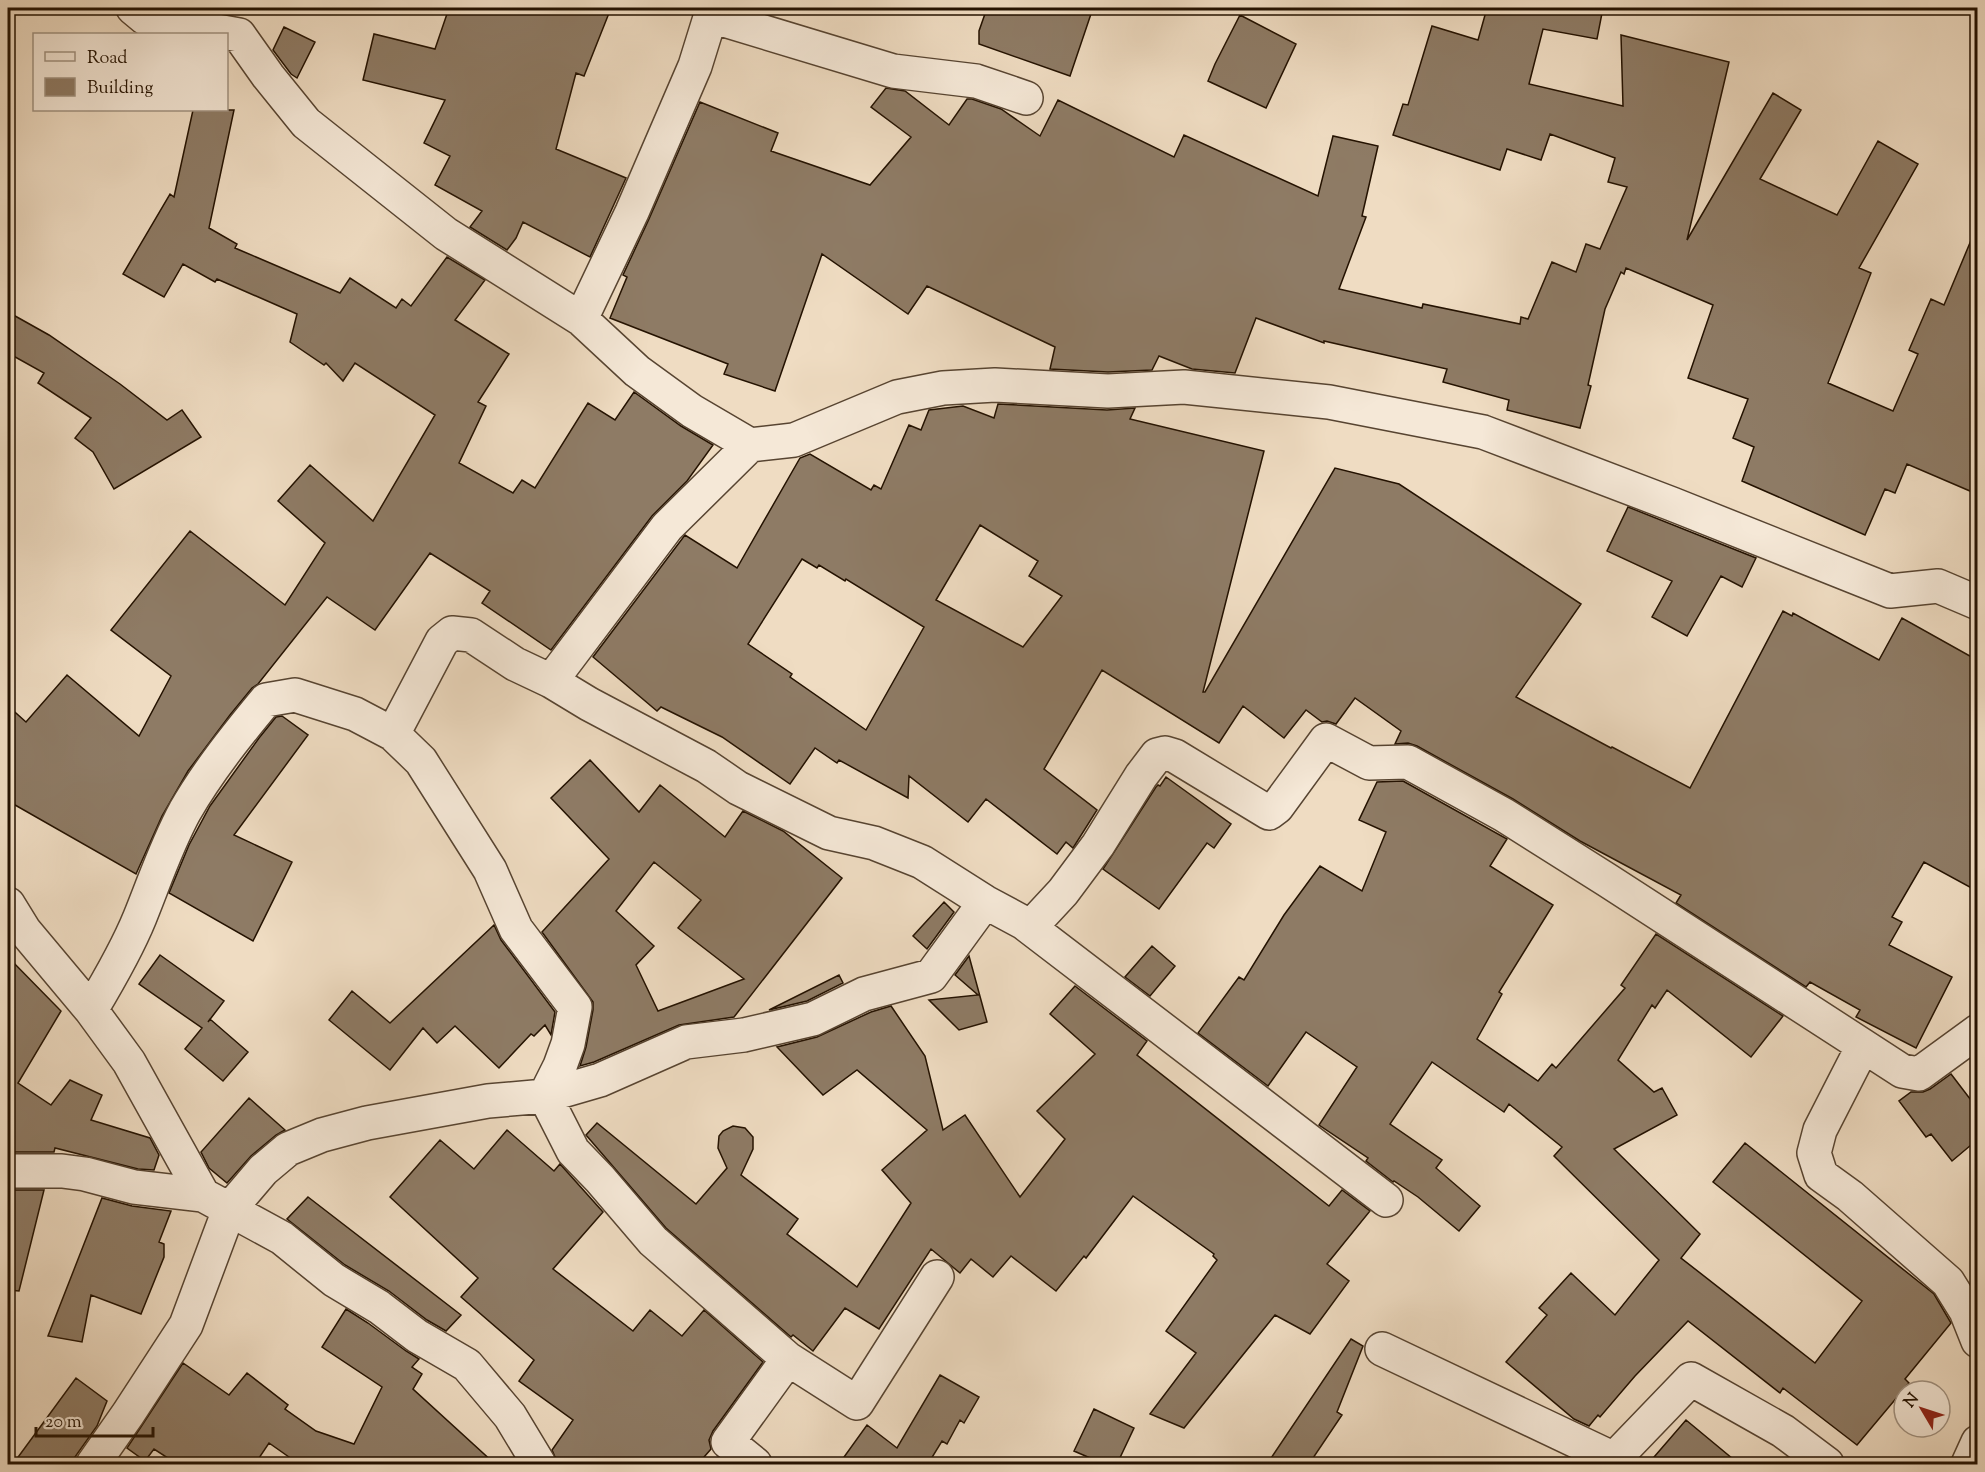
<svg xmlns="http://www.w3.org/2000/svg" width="1985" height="1472" viewBox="0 0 1985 1472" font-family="'Sorts Mill Goudy',serif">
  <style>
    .building { fill: #8e7b65; stroke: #241201; stroke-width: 1.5; fill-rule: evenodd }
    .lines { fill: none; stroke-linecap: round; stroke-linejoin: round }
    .minor-casing { stroke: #574431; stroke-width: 36 }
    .minor { stroke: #f5e8d7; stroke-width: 33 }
  </style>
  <rect width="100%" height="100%" fill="#efdcc2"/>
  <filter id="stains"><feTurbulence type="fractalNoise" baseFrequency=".00333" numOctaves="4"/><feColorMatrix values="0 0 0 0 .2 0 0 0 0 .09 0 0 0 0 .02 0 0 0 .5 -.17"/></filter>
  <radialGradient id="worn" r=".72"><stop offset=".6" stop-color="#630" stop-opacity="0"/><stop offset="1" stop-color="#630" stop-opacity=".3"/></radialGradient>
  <!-- building -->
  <path class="building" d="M 449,8 L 611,8 L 584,76 L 576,73 L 556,149 L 626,178 L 590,257 L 523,222 L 516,238 L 507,250 L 470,227 L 482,211 L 435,185 L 450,156 L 424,143 L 445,100 L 363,80 L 374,34 L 435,49 Z
    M 987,8 L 1093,8 L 1070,76 L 979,44 L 979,31 Z
    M 1487,8 L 1603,8 L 1597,39 L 1543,29 L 1529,84 L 1623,106 L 1621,35 L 1729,62 L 1687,240 L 1773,93 L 1801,110 L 1760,179 L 1837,215 L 1878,141 L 1918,164 L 1859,268 L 1871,273 L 1828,383 L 1893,411 L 1918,354 L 1909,350 L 1931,299 L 1944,305 L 1977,226 L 1977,494 L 1907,464 L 1895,493 L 1885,489 L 1865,535 L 1742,481 L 1754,447 L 1733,438 L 1748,399 L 1688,378 L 1713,305 L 1626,268 L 1624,274 L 1621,272 L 1605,309 L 1588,385 L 1591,386 L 1580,428 L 1507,410 L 1509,400 L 1443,382 L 1447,369 L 1324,341 L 1324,343 L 1256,318 L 1235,373 L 1192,369 L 1159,356 L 1152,370 L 1108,372 L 1050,369 L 1055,347 L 927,286 L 908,314 L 822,254 L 775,391 L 724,374 L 728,364 L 610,318 L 627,277 L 623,275 L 649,219 L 700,102 L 778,133 L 771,151 L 870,185 L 911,137 L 871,107 L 886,88 L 905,91 L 949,125 L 967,99 L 972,99 L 1001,109 L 1040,136 L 1058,100 L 1174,157 L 1184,135 L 1318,196 L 1333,136 L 1378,146 L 1362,216 L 1366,217 L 1339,289 L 1422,308 L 1423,304 L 1520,324 L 1521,317 L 1528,319 L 1552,262 L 1576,272 L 1586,244 L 1600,249 L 1627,187 L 1608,182 L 1615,158 L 1550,134 L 1541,160 L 1507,149 L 1500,170 L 1393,135 L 1403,104 L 1408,105 L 1432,26 L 1478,40 Z
    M 1240,15 L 1296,44 L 1266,108 L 1208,81 L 1215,64 Z
    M 284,27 L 315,42 L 297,78 L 291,74 L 273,50 Z
    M 193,110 L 234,110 L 209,228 L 237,244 L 235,248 L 340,293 L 350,278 L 396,308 L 402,299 L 411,306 L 447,257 L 485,280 L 455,320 L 509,354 L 478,402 L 486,406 L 459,463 L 513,493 L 522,480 L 535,488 L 588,403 L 615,420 L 634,392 L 681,426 L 713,445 L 687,481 L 652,516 L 551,650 L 482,603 L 490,591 L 430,553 L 375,630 L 327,597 L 258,684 L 252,688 L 230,715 L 188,771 L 162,816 L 136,874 L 8,801 L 8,706 L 26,722 L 67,675 L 139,736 L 171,676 L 111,630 L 190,531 L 285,605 L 325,543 L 278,501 L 310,465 L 373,521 L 435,415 L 355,363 L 343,381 L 326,363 L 324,365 L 290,342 L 297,314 L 217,279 L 215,282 L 183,264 L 164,297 L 123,274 L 170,194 L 174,197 Z
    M 8,312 L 49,335 L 120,384 L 167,420 L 182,410 L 201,437 L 114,489 L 93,452 L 75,438 L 91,418 L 38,383 L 44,373 L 8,353 Z
    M 998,404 L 1107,410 L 1135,408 L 1130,419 L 1264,451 L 1203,692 L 1205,692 L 1335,468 L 1399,484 L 1581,604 L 1516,697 L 1611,748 L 1612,747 L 1690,788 L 1783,611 L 1792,616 L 1793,613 L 1879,660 L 1902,618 L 1977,660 L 1977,891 L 1924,862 L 1892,917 L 1902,922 L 1889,945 L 1952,977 L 1916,1048 L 1856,1017 L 1860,1010 L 1810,982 L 1806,987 L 1676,903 L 1681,895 L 1580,841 L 1513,799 L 1417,746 L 1408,743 L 1395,744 L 1401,731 L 1355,698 L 1336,724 L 1327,721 L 1322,722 L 1306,710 L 1284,738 L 1243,706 L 1219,743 L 1102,670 L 1044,769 L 1097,810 L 1073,848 L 1066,842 L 1057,854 L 986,799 L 968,822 L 909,776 L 908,798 L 839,760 L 837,763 L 815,748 L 790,784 L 722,737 L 661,707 L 657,711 L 593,657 L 685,535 L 737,568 L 800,458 L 810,454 L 871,490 L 874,485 L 881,489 L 909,425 L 921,430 L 929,410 L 963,406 L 994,418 ZM 980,525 L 1038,561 L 1029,576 L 1062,596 L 1023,647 L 936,600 ZM 802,559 L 817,568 L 819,565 L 845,581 L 846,579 L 924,627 L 866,730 L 790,677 L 792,674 L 748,644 Z
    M 1628,507 L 1756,558 L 1742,587 L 1721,576 L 1687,636 L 1652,617 L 1672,581 L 1607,551 Z
    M 282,716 L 308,735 L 234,835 L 292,862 L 253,941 L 169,893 L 189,845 L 210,806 L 259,738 L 276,717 Z
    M 590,760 L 639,812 L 660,785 L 725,837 L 743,811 L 783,831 L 842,878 L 734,1017 L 679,1025 L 594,1062 L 580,1066 L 586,1047 L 593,1010 L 593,1002 L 542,932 L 609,859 L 551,798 ZM 654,862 L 701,900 L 678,928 L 744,979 L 658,1011 L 636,965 L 654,946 L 616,911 Z
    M 1166,777 L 1231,824 L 1214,848 L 1207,843 L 1159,909 L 1103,869 L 1156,787 L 1158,785 L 1160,786 Z
    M 1403,781 L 1507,839 L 1490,866 L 1553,905 L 1499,992 L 1502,994 L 1477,1039 L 1538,1081 L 1552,1064 L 1556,1068 L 1625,988 L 1621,985 L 1656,934 L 1783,1016 L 1751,1057 L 1667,990 L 1655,1008 L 1652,1005 L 1618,1060 L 1654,1092 L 1662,1088 L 1677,1115 L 1614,1149 L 1700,1234 L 1681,1258 L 1815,1363 L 1862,1301 L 1713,1182 L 1745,1143 L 1934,1294 L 1951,1323 L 1905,1379 L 1909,1383 L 1857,1445 L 1783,1388 L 1780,1393 L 1688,1321 L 1635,1376 L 1600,1417 L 1598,1415 L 1589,1426 L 1574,1419 L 1506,1362 L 1547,1315 L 1539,1308 L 1571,1273 L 1615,1315 L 1659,1260 L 1554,1156 L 1562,1147 L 1509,1104 L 1504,1112 L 1432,1062 L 1390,1124 L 1442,1160 L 1436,1168 L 1480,1206 L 1459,1231 L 1418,1197 L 1394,1181 L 1393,1182 L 1366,1161 L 1368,1158 L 1319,1125 L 1357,1067 L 1306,1032 L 1268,1086 L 1198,1033 L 1239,977 L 1244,980 L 1284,915 L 1320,866 L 1362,891 L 1386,832 L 1359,820 L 1377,782 Z
    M 944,902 L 954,912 L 927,949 L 913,936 Z
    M 494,925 L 501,940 L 555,1012 L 551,1035 L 545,1025 L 534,1036 L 531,1034 L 499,1068 L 455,1026 L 437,1043 L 423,1028 L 390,1070 L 329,1020 L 352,991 L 390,1023 Z
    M 1152,946 L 1175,966 L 1150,996 L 1125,977 Z
    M 160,955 L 224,1001 L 208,1022 L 210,1019 L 248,1052 L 223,1081 L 185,1049 L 202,1028 L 139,984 Z
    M 969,956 L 987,1022 L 959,1030 L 929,1000 L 978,995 L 955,975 Z
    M 8,957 L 61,1011 L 18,1083 L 51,1105 L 70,1080 L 102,1095 L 91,1120 L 150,1138 L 159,1155 L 154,1170 L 138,1169 L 55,1148 L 54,1152 L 8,1152 Z
    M 839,975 L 843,983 L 807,1001 L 769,1010 Z
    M 1075,986 L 1147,1041 L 1137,1055 L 1329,1206 L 1342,1190 L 1370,1211 L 1327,1264 L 1349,1281 L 1310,1334 L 1275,1315 L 1184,1428 L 1150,1414 L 1196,1353 L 1166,1331 L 1217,1260 L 1213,1256 L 1214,1254 L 1133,1196 L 1086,1258 L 1084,1256 L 1056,1291 L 1011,1256 L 993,1277 L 971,1259 L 960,1273 L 931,1249 L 879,1329 L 845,1308 L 813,1351 L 793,1335 L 791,1337 L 666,1228 L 586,1135 L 597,1123 L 696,1204 L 727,1168 L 718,1148 L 719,1136 L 723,1131 L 733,1126 L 745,1128 L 753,1137 L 753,1149 L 741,1175 L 798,1219 L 787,1234 L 857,1287 L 911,1203 L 882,1170 L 927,1130 L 857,1070 L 823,1095 L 777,1047 L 817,1037 L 871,1012 L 891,1006 L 925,1056 L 943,1130 L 965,1115 L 1020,1197 L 1065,1139 L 1037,1111 L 1095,1054 L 1050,1014 Z
    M 1951,1074 L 1977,1108 L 1977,1140 L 1952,1161 L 1931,1134 L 1926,1137 L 1899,1101 L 1911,1092 L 1923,1092 L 1930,1089 Z
    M 249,1098 L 285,1130 L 276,1135 L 251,1156 L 227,1183 L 209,1168 L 201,1152 Z
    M 507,1130 L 554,1171 L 560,1164 L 603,1212 L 553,1269 L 633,1331 L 650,1310 L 682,1336 L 704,1310 L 763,1362 L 713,1431 L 709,1440 L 711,1449 L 698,1464 L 558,1464 L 552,1450 L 573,1420 L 519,1381 L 534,1360 L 461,1297 L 478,1278 L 390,1197 L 440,1140 L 474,1169 Z
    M 8,1190 L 44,1190 L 19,1291 L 8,1290 Z
    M 308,1197 L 461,1315 L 446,1331 L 427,1320 L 389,1291 L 345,1265 L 287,1219 Z
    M 102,1198 L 132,1206 L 171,1211 L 159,1242 L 164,1244 L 164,1257 L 141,1314 L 91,1295 L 82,1342 L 48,1336 Z
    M 346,1309 L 368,1323 L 406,1351 L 419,1359 L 412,1367 L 422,1374 L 413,1389 L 495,1464 L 299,1464 L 269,1443 L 255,1464 L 177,1464 L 154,1449 L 145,1461 L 127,1448 L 183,1363 L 229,1395 L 247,1373 L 288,1405 L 285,1409 L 316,1431 L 354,1444 L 382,1387 L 322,1347 Z
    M 1351,1339 L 1363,1346 L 1337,1412 L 1342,1415 L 1309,1464 L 1267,1464 Z
    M 940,1375 L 979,1397 L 964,1423 L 960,1420 L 947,1444 L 942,1441 L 928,1464 L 839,1464 L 867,1425 L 897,1448 Z
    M 76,1378 L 107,1401 L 97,1426 L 70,1464 L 13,1464 Z
    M 1094,1409 L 1134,1428 L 1117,1464 L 1104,1464 L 1074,1451 Z
    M 1686,1420 L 1739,1464 L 1648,1464 Z"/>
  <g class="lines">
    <!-- minor casing -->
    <g class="minor-casing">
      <path id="minor" d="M 133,8 L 145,18 L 239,35 L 268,76 L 306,123 L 446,234 L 581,319 L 637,371 L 692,411 L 750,445
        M 711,16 L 893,71 L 976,81 L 1026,98
        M 581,319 L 632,212 L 695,66 L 713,8
        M 551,681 L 667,527 L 750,445 L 794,440 L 897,397 L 943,388 L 995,385 L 1108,391 L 1184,387 L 1329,402 L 1483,432 L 1672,504 L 1890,591 L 1938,586 L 1978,603
        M 393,734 L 442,641 L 452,633 L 471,635 L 515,664 L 551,681 L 589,704 L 706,766 L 738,788 L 829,833 L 874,843 L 922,862 L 985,902 L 1024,923 L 1037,920 L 1063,892 L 1098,845 L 1141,776 L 1157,755 L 1165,753 L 1175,756 L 1269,813 L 1277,807 L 1326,740 L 1369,763 L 1408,762 L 1504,815 L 1607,880 L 1902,1071 L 1919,1074 L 1978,1031
        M 8,904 L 24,930 L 91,1010 L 129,1062 L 203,1195 L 282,1238 L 334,1280 L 379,1307 L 417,1336 L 467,1365 L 510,1416 L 539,1464
        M 1024,923 L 1386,1200
        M 91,1010 C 109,980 127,949 140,917 C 155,880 166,846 185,811 C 208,771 237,735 266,700 L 295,695 L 355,714 L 393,734 L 421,761 L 490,870 L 516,929 L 575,1007 L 568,1044 L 560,1066 L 545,1096 L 573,1151 L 600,1179 L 653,1241 L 788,1359 L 857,1403 L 937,1277
        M 1863,1046 L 1820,1130 L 1814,1153 L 1821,1175 L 1850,1196 L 1948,1282 L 1966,1311 L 1978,1341
        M 8,1171 L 62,1171 L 85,1174 L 134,1187 L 203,1195
        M 1382,1349 L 1614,1459 L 1691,1379 L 1783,1431 L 1827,1464
        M 93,1464 L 128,1414 L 186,1325 L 229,1210 L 263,1170 L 288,1149 L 322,1135 L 367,1123 L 488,1101 L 545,1096 L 600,1080 L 686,1042 L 744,1035 L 813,1019 L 864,994 L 931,976 L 985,902
        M 755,1464 L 728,1442 L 788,1359
        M 1968,1464 L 1978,1442"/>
    </g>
    <!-- minor -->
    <use href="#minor" class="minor"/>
  </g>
  <!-- margin -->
  <rect width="1985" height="1472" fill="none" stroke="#efdcc2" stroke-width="30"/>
  <rect x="9" y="9" width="1967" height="1454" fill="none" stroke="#241201" stroke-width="3"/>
  <rect x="15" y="15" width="1955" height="1442" fill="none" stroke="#241201" stroke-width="1.5"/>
  <!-- legend -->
  <rect x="33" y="33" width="195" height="78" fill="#f5e8d7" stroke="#a19281" stroke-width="1.5"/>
  <rect x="45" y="52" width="30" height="9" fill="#f5e8d7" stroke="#a19281" stroke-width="1.5"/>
  <text x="87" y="63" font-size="18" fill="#241201">Road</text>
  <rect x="45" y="78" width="30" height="18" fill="#8e7b65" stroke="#a19281" stroke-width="1.5"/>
  <text x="87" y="93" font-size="18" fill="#241201">Building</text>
  <!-- north arrow -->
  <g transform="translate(1922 1409) rotate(309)"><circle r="28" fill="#f5e8d7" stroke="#a19281" stroke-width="1.5"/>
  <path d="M0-4.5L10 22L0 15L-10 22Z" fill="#8f2418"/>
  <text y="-9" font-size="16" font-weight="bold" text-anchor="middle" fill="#241201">N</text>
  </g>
  <!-- scale -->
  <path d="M36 1427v9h117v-9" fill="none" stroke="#241201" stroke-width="3"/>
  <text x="45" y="1427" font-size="18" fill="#241201" stroke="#f5e8d7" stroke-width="4.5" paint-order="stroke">20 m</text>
  <rect width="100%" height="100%" filter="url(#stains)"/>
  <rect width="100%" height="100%" fill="url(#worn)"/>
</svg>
